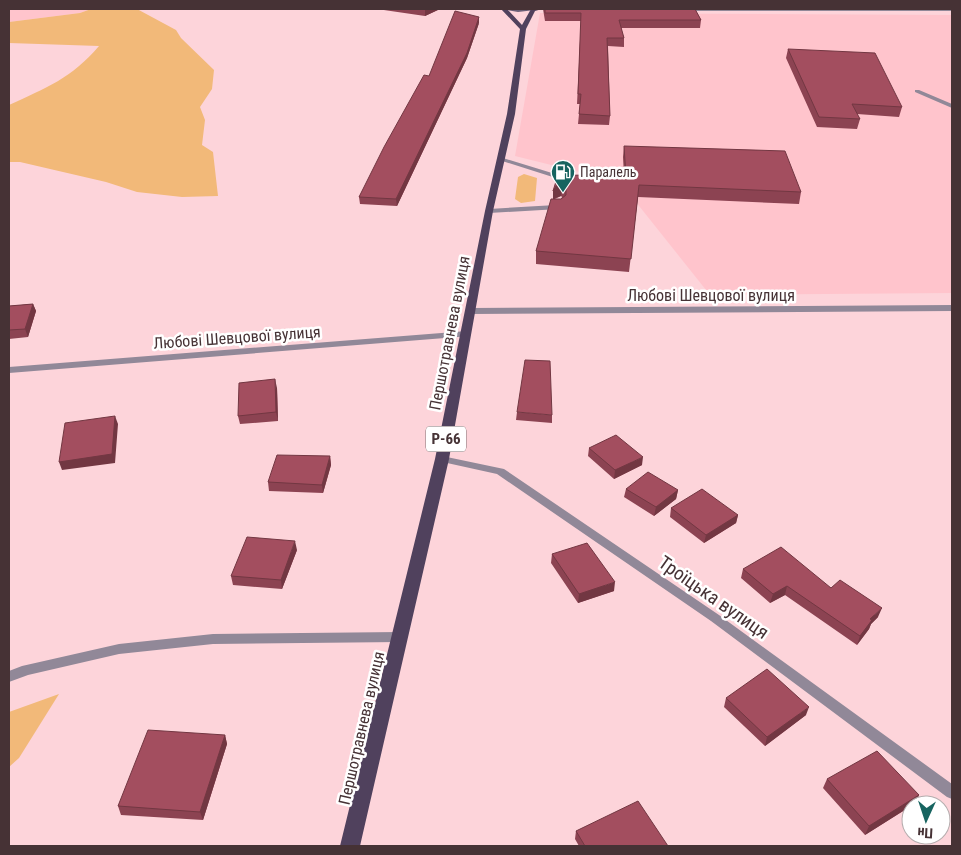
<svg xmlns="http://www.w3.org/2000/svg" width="961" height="855" viewBox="0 0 961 855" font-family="'Roboto Condensed',sans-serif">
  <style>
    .built { fill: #ffc4cc }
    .green { fill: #f2b979 }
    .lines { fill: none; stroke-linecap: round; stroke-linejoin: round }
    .service { fill: #918898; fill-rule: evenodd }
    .minor { fill: #918898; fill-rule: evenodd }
    .tertiary { fill: #918898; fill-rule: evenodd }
    .secondary { fill: #6b5e76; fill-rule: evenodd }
    .primary { fill: #50415d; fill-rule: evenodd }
    .wall { fill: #8c4352; fill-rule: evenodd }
    .shaded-wall { fill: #723742 }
    .building { fill: #a34e5f; stroke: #723742 }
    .labels { text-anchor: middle; stroke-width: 5; stroke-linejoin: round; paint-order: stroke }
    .far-poi-label { font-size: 14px; fill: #463235; stroke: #fff; text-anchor: start }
    .shield { fill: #fff; stroke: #7e7072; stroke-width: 1 }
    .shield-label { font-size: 15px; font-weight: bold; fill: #463235 }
    .street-label { font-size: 16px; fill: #463235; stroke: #fff }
    .near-street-label { font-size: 19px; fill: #463235; stroke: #fff }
  </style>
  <rect width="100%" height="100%" fill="#fdd4da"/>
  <!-- built -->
  <path class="built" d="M 9,9 L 91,9 L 80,13 L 9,22 Z
    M 540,13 L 952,15 L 952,293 L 710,295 L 620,182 L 515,156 Z"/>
  <!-- green -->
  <path class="green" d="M 91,9 L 137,9 L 176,30 L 181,38 L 214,70 L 212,89 L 200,107 L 205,120 L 202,145 L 213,152 L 218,196 L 182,197 L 137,192 L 106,182 L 20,162 L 9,162 L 9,105 C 46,88 72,78 99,46 L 9,43 L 9,22 L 80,13 Z
    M 524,174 L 537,178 L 535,201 L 521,203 L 515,199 L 518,177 Z
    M 59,694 L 19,758 L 9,767 L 9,712 Z"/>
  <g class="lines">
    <!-- service -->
    <path class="service" d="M 915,90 L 919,90 L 952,104 L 952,108 L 915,92 Z
      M 499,158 L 503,158 L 565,177 L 565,185 L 560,186 L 559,179 L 499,160 Z
      M 560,201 L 564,203 L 562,209 L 559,209 L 489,213 L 485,211 L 489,209 L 556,205 L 558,202 Z
      M 400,632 L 405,633 L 406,637 L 405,641 L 400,642 L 213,644 L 119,654 L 28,675 L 9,682 L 9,671 L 22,666 L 119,644 L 213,634 Z"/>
    <!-- minor -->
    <path class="minor" d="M 683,9 L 952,9 L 952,11 L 683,11 L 681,10 Z
      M 952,305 L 952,311 L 471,314 L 467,311 L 471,308 Z
      M 442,456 L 504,469 L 719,615 L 952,784 L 952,799 L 947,797 L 711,621 L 497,474 L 438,461 L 437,459 L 438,457 Z"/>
    <!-- tertiary -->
    <path class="tertiary" d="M 467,331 L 471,334 L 470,336 L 9,373 L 9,367 Z"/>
    <!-- secondary -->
    <path class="secondary" d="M 502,9 L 533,9 L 535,10 L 518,12 Z"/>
    <!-- primary -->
    <path class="primary" d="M 501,9 L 507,9 L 522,25 L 531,9 L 542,9 L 535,11 L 526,29 L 515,114 L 493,211 L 449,459 L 360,846 L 340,846 L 435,459 L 485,211 L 507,114 L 520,29 Z"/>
  </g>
  <!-- wall -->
  <path class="wall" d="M 377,9 L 440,9 L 425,16 Z
    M 543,9 L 695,9 L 701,20 L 700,28 L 621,28 L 624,38 L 624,47 L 608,46 L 610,116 L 609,125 L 578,124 L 580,104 L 577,104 L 581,21 L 545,21 Z
    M 479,23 L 467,58 L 397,206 L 360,204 L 359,197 L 429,76 Z
    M 788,49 L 902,107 L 899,117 L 857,114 L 860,119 L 857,129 L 817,127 L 786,58 Z
    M 624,146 L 801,192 L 799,204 L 638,197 L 629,272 L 536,264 L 536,251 L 553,199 L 553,191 L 561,177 L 624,176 L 623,157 ZM 561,196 L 562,197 L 561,199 L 555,199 Z
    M 33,304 L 36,311 L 28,337 L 9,339 L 9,306 Z
    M 277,388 L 278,421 L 240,424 L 238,416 Z
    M 517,412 L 552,415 L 552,423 L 516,420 Z
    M 589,448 L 642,465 L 614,479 L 588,456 Z
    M 330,456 L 331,465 L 323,493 L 269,491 L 268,482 Z
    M 626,489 L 678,490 L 676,499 L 654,516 L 624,497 Z
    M 671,508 L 738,515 L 736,523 L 704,543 L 670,517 Z
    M 297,550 L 282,589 L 233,585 L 231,576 Z
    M 552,554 L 614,591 L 578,603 L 551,563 Z
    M 743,569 L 831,588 L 878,617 L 871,624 L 869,629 L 857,645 L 785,595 L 770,603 L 741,578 Z
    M 726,698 L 806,715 L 765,746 L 724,707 Z
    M 225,735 L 227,744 L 203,820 L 121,815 L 118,806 Z
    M 827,779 L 919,795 L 915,804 L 911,805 L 911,806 L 865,835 L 823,788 Z
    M 576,831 L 668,846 L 579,846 L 575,839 Z"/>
  <!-- shaded-wall -->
  <path class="shaded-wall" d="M 427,9 L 440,9 L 425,16 L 425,10 Z
    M 479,17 L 479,23 L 467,58 L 397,206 L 396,199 Z
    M 562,184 L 561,196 L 555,198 L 553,203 L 553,191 L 556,186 Z
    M 33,304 L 36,311 L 28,337 L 25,329 Z
    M 275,379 L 277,388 L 278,421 L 276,412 Z
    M 115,416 L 118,424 L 115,463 L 62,470 L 59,462 Z
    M 330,456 L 331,465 L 323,493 L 322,485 Z
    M 643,457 L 642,465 L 614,479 L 615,470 Z
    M 678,490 L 676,499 L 654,516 L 656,507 Z
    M 738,515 L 736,523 L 704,543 L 706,535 Z
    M 295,541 L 297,550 L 282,589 L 281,580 Z
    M 615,582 L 614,591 L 578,603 L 579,594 Z
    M 787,586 L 785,595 L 770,603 L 773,594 Z
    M 882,608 L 878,617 L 871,624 L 869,629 L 857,645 L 860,636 L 870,619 Z
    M 809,707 L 806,715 L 765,746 L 767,737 Z
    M 225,735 L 227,744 L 203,820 L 200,812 Z
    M 919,795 L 915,804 L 911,805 L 911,806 L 865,835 L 869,826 Z"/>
  <!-- building -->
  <path class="building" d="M 545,9 L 695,9 L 701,20 L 619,20 L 624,38 L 607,38 L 610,116 L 579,114 L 581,94 L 578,94 L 581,13 L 545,13 Z
    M 455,11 L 479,17 L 467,53 L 396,199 L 359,197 L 384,147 L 424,75 L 429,76 Z
    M 788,49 L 875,53 L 902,107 L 852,104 L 860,119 L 819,117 Z
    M 624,146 L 785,151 L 801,192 L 639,185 L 631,259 L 536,251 L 551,199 L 561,199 L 566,195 L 566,187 L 562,184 L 556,186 L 553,191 L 558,175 L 561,177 L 567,175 L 626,176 Z
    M 33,304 L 25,329 L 9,330 L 9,306 Z
    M 525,360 L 550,361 L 552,415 L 517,412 Z
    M 275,379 L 276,412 L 238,416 L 239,383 Z
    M 115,416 L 112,454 L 59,462 L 65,423 Z
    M 616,435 L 643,457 L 615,470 L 589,448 Z
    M 277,455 L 330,456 L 322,485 L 268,482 Z
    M 648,472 L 678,490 L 656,507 L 626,489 Z
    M 702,489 L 738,515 L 706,535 L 671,508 Z
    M 247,537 L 295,541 L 281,580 L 231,576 Z
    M 587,543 L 615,582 L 579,594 L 552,554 Z
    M 781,547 L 831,588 L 840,580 L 882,608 L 870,619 L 872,620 L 860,636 L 787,586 L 773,594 L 743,569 Z
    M 767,669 L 809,707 L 767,737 L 726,698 Z
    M 148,730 L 225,735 L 200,812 L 118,806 Z
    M 877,751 L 919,795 L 869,826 L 827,779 Z
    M 638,801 L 668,846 L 585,846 L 576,831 Z"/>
  <!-- icons -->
  <defs>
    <g id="fuel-pin" transform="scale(1.25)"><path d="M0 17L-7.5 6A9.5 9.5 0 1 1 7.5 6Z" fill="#176460" stroke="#fff"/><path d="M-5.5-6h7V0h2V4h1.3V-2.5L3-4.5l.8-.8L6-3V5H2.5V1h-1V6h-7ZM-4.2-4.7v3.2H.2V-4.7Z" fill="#fff"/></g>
  </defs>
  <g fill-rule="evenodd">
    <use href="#fuel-pin" x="563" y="172"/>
  </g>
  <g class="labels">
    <!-- far-poi labels -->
    <g class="far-poi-label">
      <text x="580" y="177">Паралель</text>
    </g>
    <!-- shield labels -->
    <rect class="shield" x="426" y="426.5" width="40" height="25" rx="4"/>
    <g class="shield-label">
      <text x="446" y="444">Р-66</text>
    </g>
    <!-- street labels -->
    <g class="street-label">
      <text x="711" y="301">Любові Шевцової вулиця</text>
      <text transform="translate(449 333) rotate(-79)" y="6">Першотравнева вулиця</text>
      <text transform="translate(237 337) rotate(-4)" y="6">Любові Шевцової вулиця</text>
      <text transform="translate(361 728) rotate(-77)" y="6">Першотравнева вулиця</text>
    </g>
    <!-- near-street labels -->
    <g class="near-street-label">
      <text transform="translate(714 597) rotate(35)" y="7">Троїцька вулиця</text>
    </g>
  </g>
  <!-- border -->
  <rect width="961" height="855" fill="none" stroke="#463235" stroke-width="20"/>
  <!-- north arrow -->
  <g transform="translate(926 820) rotate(183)"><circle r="24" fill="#ffffff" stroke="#b5adae"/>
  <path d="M0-4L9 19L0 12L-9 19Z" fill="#176460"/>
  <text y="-8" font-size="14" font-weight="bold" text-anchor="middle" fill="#463235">Пн</text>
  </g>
</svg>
